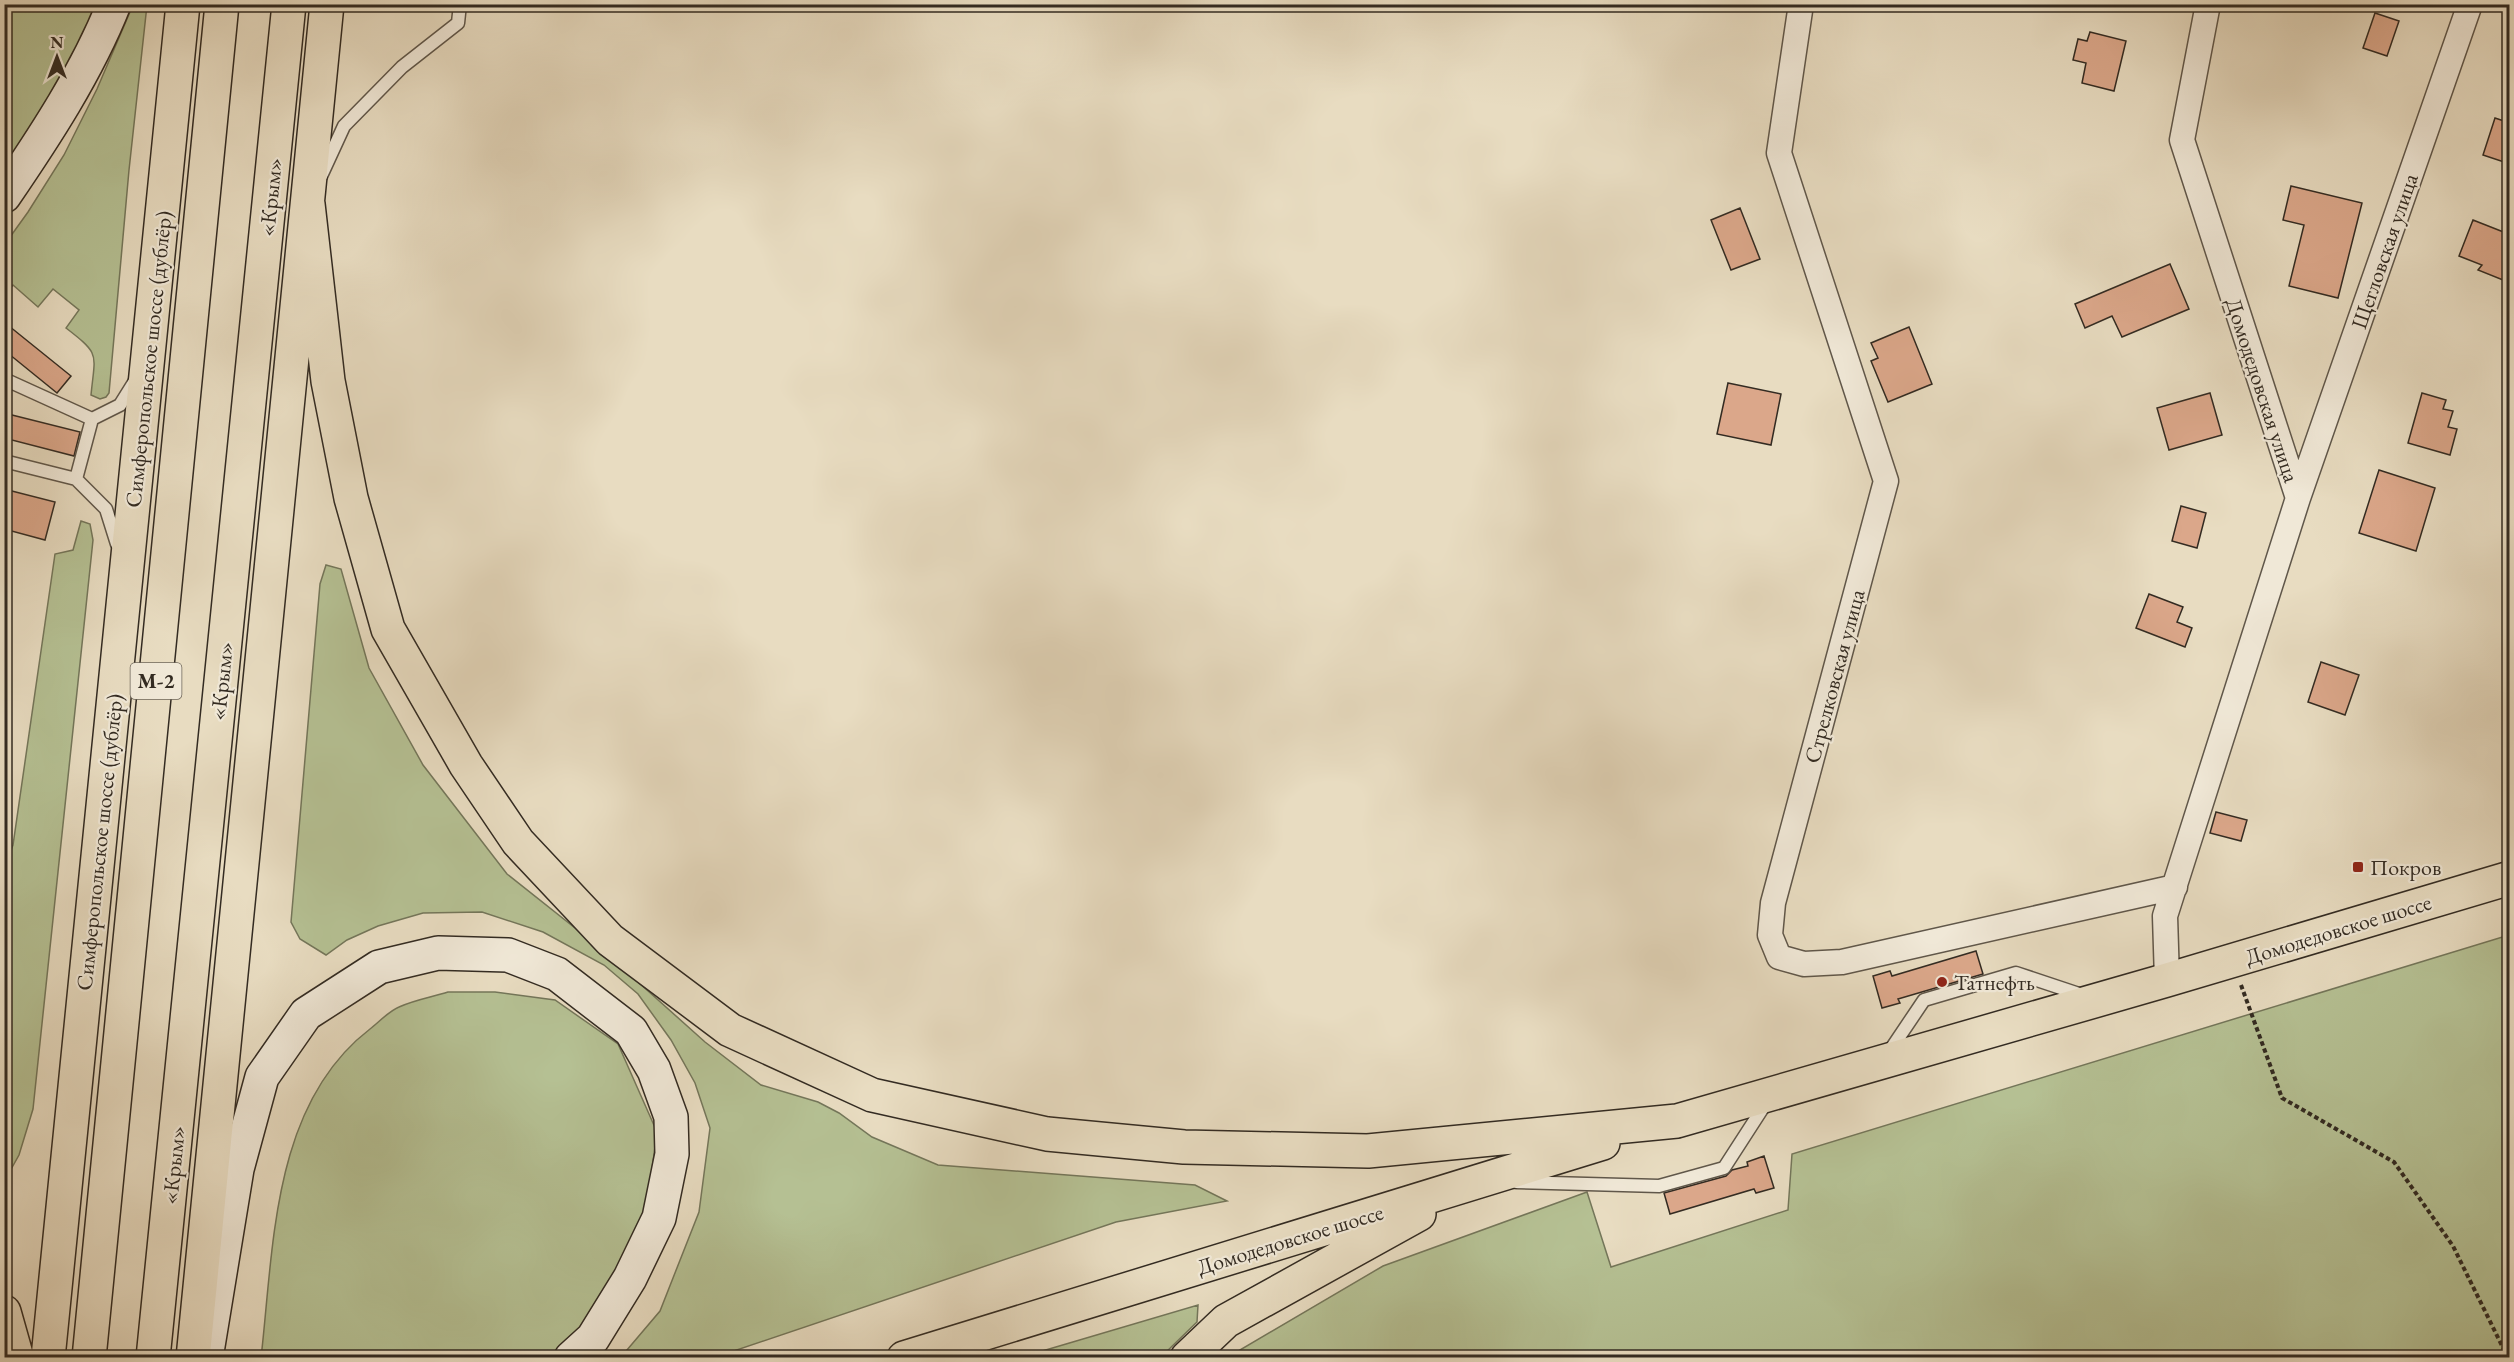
<svg xmlns="http://www.w3.org/2000/svg" width="2514" height="1362" viewBox="0 0 2514 1362" font-family="'EB Garamond',serif">
  <style>
    .green { fill: #b5c093; stroke: #74765a; stroke-width: 1.5 }
    .building { fill: #dba78a; stroke: #332b22; stroke-width: 1.5 }
    .lines { fill: none; stroke-linecap: round; stroke-linejoin: round }
    .lane-casing { stroke: #60574a; stroke-width: 15 }
    .street-casing { stroke: #60574a; stroke-width: 27 }
    .secondary-casing { stroke: #332b22; stroke-width: 36 }
    .primary-casing { stroke: #332b22; stroke-width: 36 }
    .highway-casing { stroke: #332b22; stroke-width: 36 }
    .path { stroke: #332b22; stroke-width: 4; stroke-dasharray: 4.5 3; stroke-linecap: butt }
    .lane { stroke: #f0e8d7; stroke-width: 12 }
    .street { stroke: #f0e8d7; stroke-width: 24 }
    .secondary { stroke: #f0e8d7; stroke-width: 33 }
    .primary { stroke: #e8dcc1; stroke-width: 33 }
    .highway { stroke: #e8dcc1; stroke-width: 33 }
    .poi-dot { fill: #8f2418; stroke: #f0e8d7; stroke-width: 2 }
    .labels { text-anchor: middle; stroke-width: 4.5; stroke-linejoin: round; paint-order: stroke }
    .shield { fill: #f0e8d7; stroke: #6c6458; stroke-width: 1.5 }
    .shield-label { font-size: 21px; font-weight: bold; fill: #332b22 }
    .street-label { font-size: 22px; fill: #332b22; stroke: #f0e8d7 }
    .poi-label { font-size: 22px; fill: #332b22; stroke: #f0e8d7; text-anchor: start }
  </style>
  <rect width="100%" height="100%" fill="#e8dcc1"/>
  <filter id="stains"><feTurbulence type="fractalNoise" baseFrequency=".00333" numOctaves="4"/><feColorMatrix values="0 0 0 0 .2 0 0 0 0 .09 0 0 0 0 .02 0 0 0 .5 -.17"/></filter>
  <radialGradient id="worn" r=".72"><stop offset=".6" stop-color="#630" stop-opacity="0"/><stop offset="1" stop-color="#630" stop-opacity=".3"/></radialGradient>
  <!-- green -->
  <path class="green" d="M 5,5 L 101,5 L 69,75 L 5,173 Z
    M 133,5 L 147,5 L 129,170 L 109,393 L 106,397 L 100,399 L 91,395 C 95,353 101,355 66,328 L 79,310 L 53,289 L 38,307 L 13,285 L 5,295 L 5,244 L 28,212 L 64,155 L 97,89 Z
    M 81,521 L 90,524 L 93,540 L 33,1109 L 19,1155 L 5,1180 L 5,865 L 13,845 L 55,554 L 73,550 Z
    M 326,565 L 341,569 L 369,668 L 423,765 L 507,874 L 599,947 L 705,1042 L 761,1085 L 818,1102 L 839,1113 L 872,1137 L 938,1165 L 1195,1185 L 1227,1201 L 1116,1222 L 716,1357 L 621,1357 L 660,1311 L 699,1212 L 710,1128 L 695,1083 L 671,1040 L 638,994 L 604,965 L 543,932 L 482,912 L 423,913 L 378,926 L 347,940 L 326,955 L 300,939 L 291,922 L 320,584 Z
    M 2509,935 L 2509,1357 L 1228,1357 L 1383,1266 L 1587,1192 L 1611,1267 L 1788,1210 L 1792,1154 Z
    M 448,992 L 495,992 L 555,1000 L 618,1044 L 657,1132 L 647,1206 L 607,1304 L 553,1357 L 261,1358 C 274,1245 272,1104 370,1029 C 379,1022 389,1011 399,1007 C 414,1000 432,997 448,992 Z
    M 1198,1305 L 1197,1322 L 1161,1357 L 1022,1357 Z"/>
  <!-- building -->
  <path class="building" d="M 2375,13 L 2399,21 L 2387,56 L 2363,48 Z
    M 2090,32 L 2126,41 L 2114,91 L 2082,83 L 2086,63 L 2073,60 L 2078,39 L 2087,41 Z
    M 2495,118 L 2510,123 L 2510,164 L 2483,155 Z
    M 2291,186 L 2362,203 L 2338,298 L 2289,286 L 2304,225 L 2283,220 Z
    M 1740,208 L 1760,259 L 1731,270 L 1711,220 Z
    M 2473,220 L 2506,233 L 2504,239 L 2510,242 L 2510,276 L 2505,274 L 2503,280 L 2478,270 L 2482,265 L 2459,256 Z
    M 2170,264 L 2189,309 L 2122,337 L 2112,316 L 2085,328 L 2075,304 Z
    M 4,322 L 71,376 L 57,393 L 4,350 Z
    M 1909,327 L 1932,384 L 1888,402 L 1871,361 L 1878,358 L 1871,343 Z
    M 1728,383 L 1781,394 L 1771,445 L 1717,434 Z
    M 2210,393 L 2222,435 L 2169,450 L 2157,408 Z
    M 2422,393 L 2446,400 L 2443,409 L 2453,411 L 2448,427 L 2457,429 L 2450,455 L 2408,443 Z
    M 4,413 L 80,432 L 74,456 L 4,438 Z
    M 2379,470 L 2435,488 L 2416,551 L 2359,533 Z
    M 4,489 L 55,502 L 45,540 L 4,529 Z
    M 2181,506 L 2206,513 L 2197,548 L 2172,541 Z
    M 2149,594 L 2183,607 L 2177,622 L 2192,628 L 2185,647 L 2136,628 Z
    M 2321,662 L 2359,675 L 2345,715 L 2308,702 Z
    M 2216,812 L 2247,820 L 2241,841 L 2210,833 Z
    M 1976,951 L 1983,974 L 1898,999 L 1900,1003 L 1882,1008 L 1873,976 L 1890,971 L 1892,976 Z
    M 1764,1156 L 1774,1188 L 1756,1193 L 1754,1189 L 1670,1214 L 1664,1193 L 1726,1176 L 1732,1170 L 1748,1166 L 1747,1162 Z"/>
  <g class="lines">
    <!-- lane casing -->
    <g class="lane-casing">
      <path id="lane" d="M 321,176 L 344,126 L 402,67 L 458,23 L 460,4
        M 4,379 L 92,419
        M 4,461 L 76,479
        M 117,544 L 106,509 L 76,479 L 92,419 L 120,405 L 135,381
        M 1889,1052 L 1924,1000 L 2016,973 L 2085,996
        M 1516,1182 L 1659,1186 L 1724,1168 L 1766,1103"/>
    </g>
    <!-- street casing -->
    <g class="street-casing">
      <path id="street" d="M 1801,4 L 1779,153 L 1886,481 L 1773,903 L 1770,935 L 1779,957 L 1804,964 L 1842,962 L 2175,887
        M 2298,498 L 2470,4
        M 2167,980 L 2165,916 L 2298,498 L 2182,140 L 2208,4"/>
    </g>
    <!-- secondary casing -->
    <g class="secondary-casing">
      <path id="secondary" d="M 4,196 C 45,136 87,72 114,4
        M 206,1358 L 237,1169 L 262,1077 L 306,1014 L 379,967 L 438,953 L 508,955 L 557,974 L 631,1031 L 654,1070 L 671,1117 L 672,1154 L 659,1218 L 630,1278 L 593,1338 L 571,1358"/>
    </g>
    <!-- primary casing -->
    <g class="primary-casing">
      <path id="primary" d="M 308,204 L 328,381 L 351,498 L 388,629 L 466,765 L 518,842 L 610,940 L 730,1030 L 872,1095 L 1047,1134 L 1184,1147 L 1368,1151 L 1677,1121 L 2167,980 L 2510,878
        M 4,1312 L 17,1358
        M 48,1358 L 183,4
        M 193,1358 L 327,4
        M 904,1358 L 1603,1143
        M 1187,1358 L 1226,1321 L 1419,1214"/>
    </g>
    <!-- highway casing -->
    <g class="highway-casing">
      <path id="highway" d="M 89,1358 L 222,4
        M 153,1358 L 289,4"/>
    </g>
    <!-- path -->
    <path class="path" d="M 2241,985 L 2282,1098 L 2394,1162 L 2453,1246 L 2508,1358"/>
    <!-- lane -->
    <use href="#lane" class="lane"/>
    <!-- street -->
    <use href="#street" class="street"/>
    <!-- secondary -->
    <use href="#secondary" class="secondary"/>
    <!-- primary -->
    <use href="#primary" class="primary"/>
    <!-- highway -->
    <use href="#highway" class="highway"/>
  </g>
  <!-- markers -->
  <g class="poi-dot">
    <rect x="2352" y="861" width="12" height="12" rx="3"/>
    <circle cx="1942" cy="982" r="6"/>
  </g>
  <g class="labels">
    <!-- shield labels -->
    <rect class="shield" x="130.5" y="663" width="51" height="36" rx="4.5"/>
    <g class="shield-label">
      <text x="156" y="688">М-2</text>
    </g>
    <!-- street labels -->
    <g class="street-label">
      <text transform="translate(270 197) rotate(-84)" y="8">«Крым»</text>
      <text transform="translate(2384 251) rotate(-71)" y="8">Щегловская улица</text>
      <text transform="translate(148 359) rotate(-84)" y="8">Симферопольское шоссе (дублёр)</text>
      <text transform="translate(2263 390) rotate(72)" y="8">Домодедовская улица</text>
      <text transform="translate(1834 676) rotate(-75)" y="8">Стрелковская улица</text>
      <text transform="translate(221 681) rotate(-84)" y="8">«Крым»</text>
      <text transform="translate(99 842) rotate(-84)" y="8">Симферопольское шоссе (дублёр)</text>
      <text transform="translate(2338 929) rotate(-17)" y="8">Домодедовское шоссе</text>
      <text transform="translate(173 1165) rotate(-84)" y="8">«Крым»</text>
      <text transform="translate(1290 1239) rotate(-17)" y="8">Домодедовское шоссе</text>
    </g>
    <!-- poi labels -->
    <g class="poi-label">
      <text x="2370" y="875">Покров</text>
      <text x="1954" y="990">Татнефть</text>
    </g>
  </g>
  <!-- margin -->
  <rect width="2514" height="1362" fill="none" stroke="#e8dcc1" stroke-width="24"/>
  <rect x="6" y="6" width="2502" height="1350" fill="none" stroke="#332b22" stroke-width="3"/>
  <rect x="12" y="12" width="2490" height="1338" fill="none" stroke="#332b22" stroke-width="1.5"/>
  <!-- north arrow -->
  <g transform="translate(57 57)" stroke="#f0e8d7" stroke-width="4.5" paint-order="stroke">
  <path d="M0-4.5L10 22L0 15L-10 22Z" fill="#332b22"/>
  <text y="-9" font-size="16" font-weight="bold" text-anchor="middle" fill="#332b22">N</text>
  </g>
  <rect width="100%" height="100%" filter="url(#stains)"/>
  <rect width="100%" height="100%" fill="url(#worn)"/>
</svg>
